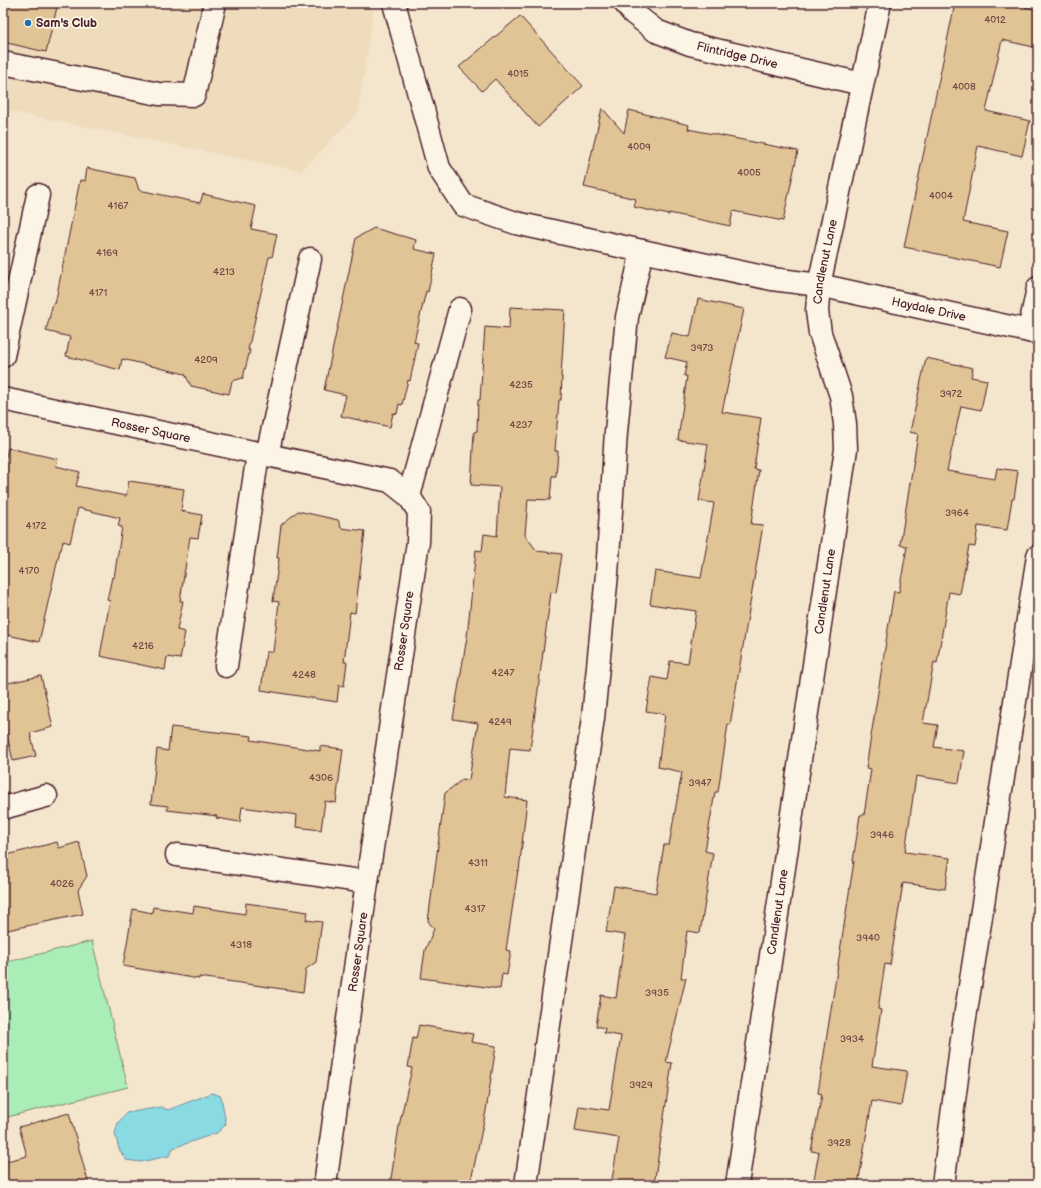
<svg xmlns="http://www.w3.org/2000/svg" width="1041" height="1188" viewBox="0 0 1041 1188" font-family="'Balsamiq Sans',sans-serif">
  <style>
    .built { fill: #eedcbc }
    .green { fill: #abedb7; stroke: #7a8671 }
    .water { fill: #8adae4; stroke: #708f9a }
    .building { fill: #e1c495; stroke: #4a1f2b }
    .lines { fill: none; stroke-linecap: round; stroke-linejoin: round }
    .minor-casing { stroke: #4a1f2b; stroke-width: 25 }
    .minor { stroke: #fcf5e5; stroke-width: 22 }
    .poi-dot { fill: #1f6fb2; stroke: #fcf5e5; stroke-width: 1.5 }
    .labels { text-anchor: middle; stroke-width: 3.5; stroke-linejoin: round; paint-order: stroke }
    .number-label { font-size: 10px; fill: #704846 }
    .poi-label { font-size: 12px; font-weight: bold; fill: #4a1f2b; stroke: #fcf5e5; text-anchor: start }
    .street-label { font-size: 12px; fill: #4a1f2b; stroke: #fcf5e5 }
  </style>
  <rect width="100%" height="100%" fill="#f4e6cd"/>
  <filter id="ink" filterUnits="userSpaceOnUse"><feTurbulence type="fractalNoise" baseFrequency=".025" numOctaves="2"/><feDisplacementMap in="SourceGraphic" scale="8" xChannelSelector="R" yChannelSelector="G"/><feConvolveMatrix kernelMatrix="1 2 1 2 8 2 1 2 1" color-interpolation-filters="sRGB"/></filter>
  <g filter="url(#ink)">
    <!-- built -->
    <path class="built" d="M 3,3 L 373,3 L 374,8 L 358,113 L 301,171 L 3,110 Z"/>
    <!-- green -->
    <path class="green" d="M 92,941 L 128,1087 L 3,1118 L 3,963 Z"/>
    <!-- water -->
    <path class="water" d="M 212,1093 L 221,1096 L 226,1124 L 217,1133 L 173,1148 L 169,1156 L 140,1162 L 126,1160 L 119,1149 L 115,1134 L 118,1123 L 126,1113 L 161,1107 L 168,1110 Z"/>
    <!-- building -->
    <path class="building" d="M 3,3 L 58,3 L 46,52 L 3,42 Z
      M 955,3 L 1026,3 L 1025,7 L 1038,10 L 1038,48 L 1002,40 L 986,111 L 1030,121 L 1022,156 L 978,146 L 963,222 L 1008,231 L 1000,267 L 904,247 Z
      M 520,16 L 583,86 L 538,127 L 495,79 L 482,91 L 459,67 Z
      M 602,108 L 624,133 L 629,110 L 689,125 L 688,129 L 798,151 L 783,221 L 733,211 L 730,226 L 669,213 L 669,215 L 634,207 L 636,199 L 584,187 Z
      M 87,168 L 135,178 L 139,190 L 200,203 L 203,194 L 256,206 L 251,229 L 277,234 L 272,257 L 269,257 L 248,350 L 250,350 L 243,378 L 232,381 L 229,394 L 191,386 L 185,374 L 122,359 L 120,370 L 66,356 L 70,337 L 46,331 L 53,303 L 55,304 L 80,180 L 85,181 Z
      M 374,228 L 416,240 L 414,249 L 436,254 L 428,292 L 426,291 L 414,342 L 418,343 L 410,381 L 408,380 L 402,405 L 399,404 L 397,414 L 393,413 L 390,427 L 341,416 L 346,395 L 324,390 L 356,238 Z
      M 698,299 L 744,309 L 722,412 L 761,418 L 754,469 L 759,470 L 751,524 L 763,525 L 730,725 L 728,724 L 718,792 L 715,792 L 705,851 L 713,853 L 700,933 L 687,931 L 681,978 L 686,978 L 666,1062 L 672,1063 L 654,1185 L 611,1185 L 619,1138 L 575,1131 L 579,1106 L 609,1110 L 621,1036 L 604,1033 L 605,1028 L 596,1026 L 601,995 L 616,998 L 625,935 L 606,932 L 614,886 L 656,893 L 664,845 L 669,845 L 682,772 L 658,767 L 665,714 L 646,711 L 652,677 L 667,680 L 670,661 L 688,663 L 696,611 L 650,604 L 655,571 L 701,578 L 714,503 L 699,501 L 708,444 L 678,440 L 687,376 L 684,376 L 687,362 L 665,357 L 672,333 L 690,337 Z
      M 510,307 L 565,310 L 561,377 L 562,377 L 561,400 L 559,400 L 555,451 L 558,451 L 556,476 L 552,476 L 550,500 L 528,499 L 525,535 L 537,551 L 562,554 L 556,593 L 551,592 L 530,750 L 510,748 L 505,797 L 527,800 L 519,871 L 518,870 L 506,950 L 511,951 L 507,975 L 502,974 L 500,989 L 421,978 L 425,950 L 434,929 L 428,921 L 445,793 L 463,779 L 469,780 L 478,723 L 453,719 L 467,637 L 476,550 L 482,551 L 484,534 L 497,536 L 500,487 L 471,485 L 474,432 L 477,431 L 478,400 L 480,400 L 485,327 L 509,329 Z
      M 926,358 L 973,368 L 971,377 L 987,380 L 981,410 L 961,406 L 947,471 L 995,479 L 997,468 L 1018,471 L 1014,499 L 1012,499 L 1007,530 L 978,526 L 975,547 L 969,546 L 960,594 L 949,592 L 937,663 L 934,662 L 923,723 L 938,725 L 934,747 L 964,751 L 959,783 L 916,776 L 905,852 L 950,858 L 945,889 L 903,883 L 890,965 L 885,964 L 878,1009 L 881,1010 L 872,1066 L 907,1071 L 901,1106 L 872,1101 L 858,1185 L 813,1185 L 819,1152 L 811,1151 L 822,1094 L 818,1093 L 854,861 L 853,861 L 860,815 L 864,815 L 871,769 L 866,768 L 894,591 L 899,592 L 907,546 L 900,545 L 918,434 L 910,432 Z
      M 8,448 L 58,459 L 56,466 L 80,472 L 76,486 L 126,496 L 129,481 L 184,489 L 181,511 L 202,515 L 198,538 L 190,537 L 180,601 L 183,601 L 177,630 L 185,632 L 180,659 L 167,657 L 165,670 L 100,656 L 110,601 L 107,600 L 112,577 L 114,578 L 122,527 L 118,526 L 120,518 L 78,508 L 70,543 L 63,541 L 61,550 L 60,550 L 39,642 L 3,634 L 3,468 Z
      M 298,511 L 338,520 L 341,528 L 365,531 L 355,613 L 350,612 L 344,662 L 347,662 L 344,686 L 339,685 L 337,702 L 261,690 L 266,652 L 273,652 L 279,602 L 273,601 L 279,558 L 277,558 L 281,525 Z
      M 41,676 L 53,727 L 30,733 L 36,756 L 13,761 L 3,717 L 3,684 Z
      M 171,727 L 252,736 L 251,740 L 320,751 L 320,746 L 343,749 L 336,803 L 325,801 L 321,830 L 296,827 L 297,815 L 242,807 L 240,822 L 216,818 L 217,816 L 167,810 L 168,806 L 151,804 L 157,749 L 168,751 Z
      M 57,842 L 59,848 L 79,842 L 87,876 L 78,890 L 83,914 L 3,931 L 3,856 Z
      M 246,903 L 308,912 L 306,920 L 322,922 L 316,962 L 306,969 L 303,992 L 199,977 L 199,979 L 181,976 L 123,966 L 133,909 L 152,913 L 153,907 L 193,913 L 194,906 L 245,914 Z
      M 419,1025 L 473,1034 L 471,1042 L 496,1046 L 486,1111 L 470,1185 L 390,1185 L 399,1126 L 412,1068 L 408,1067 L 413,1038 L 416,1039 Z
      M 69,1113 L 89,1185 L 3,1185 L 3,1162 L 27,1156 L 19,1127 Z"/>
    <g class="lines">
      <!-- minor casing -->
      <g class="minor-casing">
        <g id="minor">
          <path id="s1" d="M 394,3 L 439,168 L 463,205 L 516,223 L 642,251 L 772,279 L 819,285 L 1038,333"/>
          <path id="s2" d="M 625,3 L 633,13 L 656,31 L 690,44 L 862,84"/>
          <path d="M 3,63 L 159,94 L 194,95 L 215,3"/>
          <path d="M 1029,331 L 1038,288"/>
          <path d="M 3,356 L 38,195"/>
          <path id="s3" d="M 3,399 L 390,481 L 409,496 L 419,512 L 418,542 L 367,882 L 325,1185"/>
          <path d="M 267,455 L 310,259"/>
          <path d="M 409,496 L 460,309"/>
          <path d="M 226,666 L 258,454"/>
          <path d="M 3,808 L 46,796"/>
          <path d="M 177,855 L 367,882"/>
          <path d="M 526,1185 L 593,718 L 607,574 L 616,432 L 627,317 L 642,251"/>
          <path id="s4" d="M 737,1185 L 846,449 L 845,424 L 841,396 L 820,333 L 817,311 L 819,285 L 880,3"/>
          <path d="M 943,1185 L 964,1024 L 1038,556"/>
        </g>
      </g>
      <!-- minor -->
      <use href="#minor" class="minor"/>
    </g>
  </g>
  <!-- markers -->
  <circle class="poi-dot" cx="28" cy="23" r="4"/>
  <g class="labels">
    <!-- number labels -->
    <g class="number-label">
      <text x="995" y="23">4012</text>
      <text x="518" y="77">4015</text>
      <text x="964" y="90">4008</text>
      <text x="639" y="150">4009</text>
      <text x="749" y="176">4005</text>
      <text x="941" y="199">4004</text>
      <text x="118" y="209">4167</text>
      <text x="107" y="256">4169</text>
      <text x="224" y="275">4213</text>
      <text x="98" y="296">4171</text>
      <text x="702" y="351">3973</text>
      <text x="206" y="363">4209</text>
      <text x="521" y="388">4235</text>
      <text x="951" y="397">3972</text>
      <text x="521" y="428">4237</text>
      <text x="957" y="516">3964</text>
      <text x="36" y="529">4172</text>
      <text x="29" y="574">4170</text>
      <text x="143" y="649">4216</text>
      <text x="503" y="676">4247</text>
      <text x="304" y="678">4248</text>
      <text x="500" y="725">4249</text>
      <text x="321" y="781">4306</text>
      <text x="700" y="786">3947</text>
      <text x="882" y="838">3946</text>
      <text x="478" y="866">4311</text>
      <text x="62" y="887">4026</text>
      <text x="475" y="912">4317</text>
      <text x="868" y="941">3940</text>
      <text x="241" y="948">4318</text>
      <text x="657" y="996">3935</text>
      <text x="852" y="1042">3934</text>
      <text x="641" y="1088">3929</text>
      <text x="839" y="1146">3928</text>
    </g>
    <!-- poi labels -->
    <g class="poi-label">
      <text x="36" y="27">Sam's Club</text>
    </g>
    <!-- street labels -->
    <g class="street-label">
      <text dy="4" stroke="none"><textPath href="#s2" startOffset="127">Flintridge Drive</textPath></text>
      <text dy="4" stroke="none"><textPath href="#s4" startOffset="936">Candlenut Lane</textPath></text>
      <text dy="4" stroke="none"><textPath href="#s1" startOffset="693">Haydale Drive</textPath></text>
      <text dy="4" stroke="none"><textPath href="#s3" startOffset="151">Rosser Square</textPath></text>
      <text dy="4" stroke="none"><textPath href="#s4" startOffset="600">Candlenut Lane</textPath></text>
      <text transform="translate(404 631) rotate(-82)" y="4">Rosser Square</text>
      <text dy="4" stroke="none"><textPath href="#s4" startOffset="276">Candlenut Lane</textPath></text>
      <text transform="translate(358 952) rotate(-82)" y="4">Rosser Square</text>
    </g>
  </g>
  <!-- margin -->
  <rect width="1041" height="1188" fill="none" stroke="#fcf5e5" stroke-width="16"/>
  <rect x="8" y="8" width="1025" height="1172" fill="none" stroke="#4a1f2b" stroke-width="1.5" filter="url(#ink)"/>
</svg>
